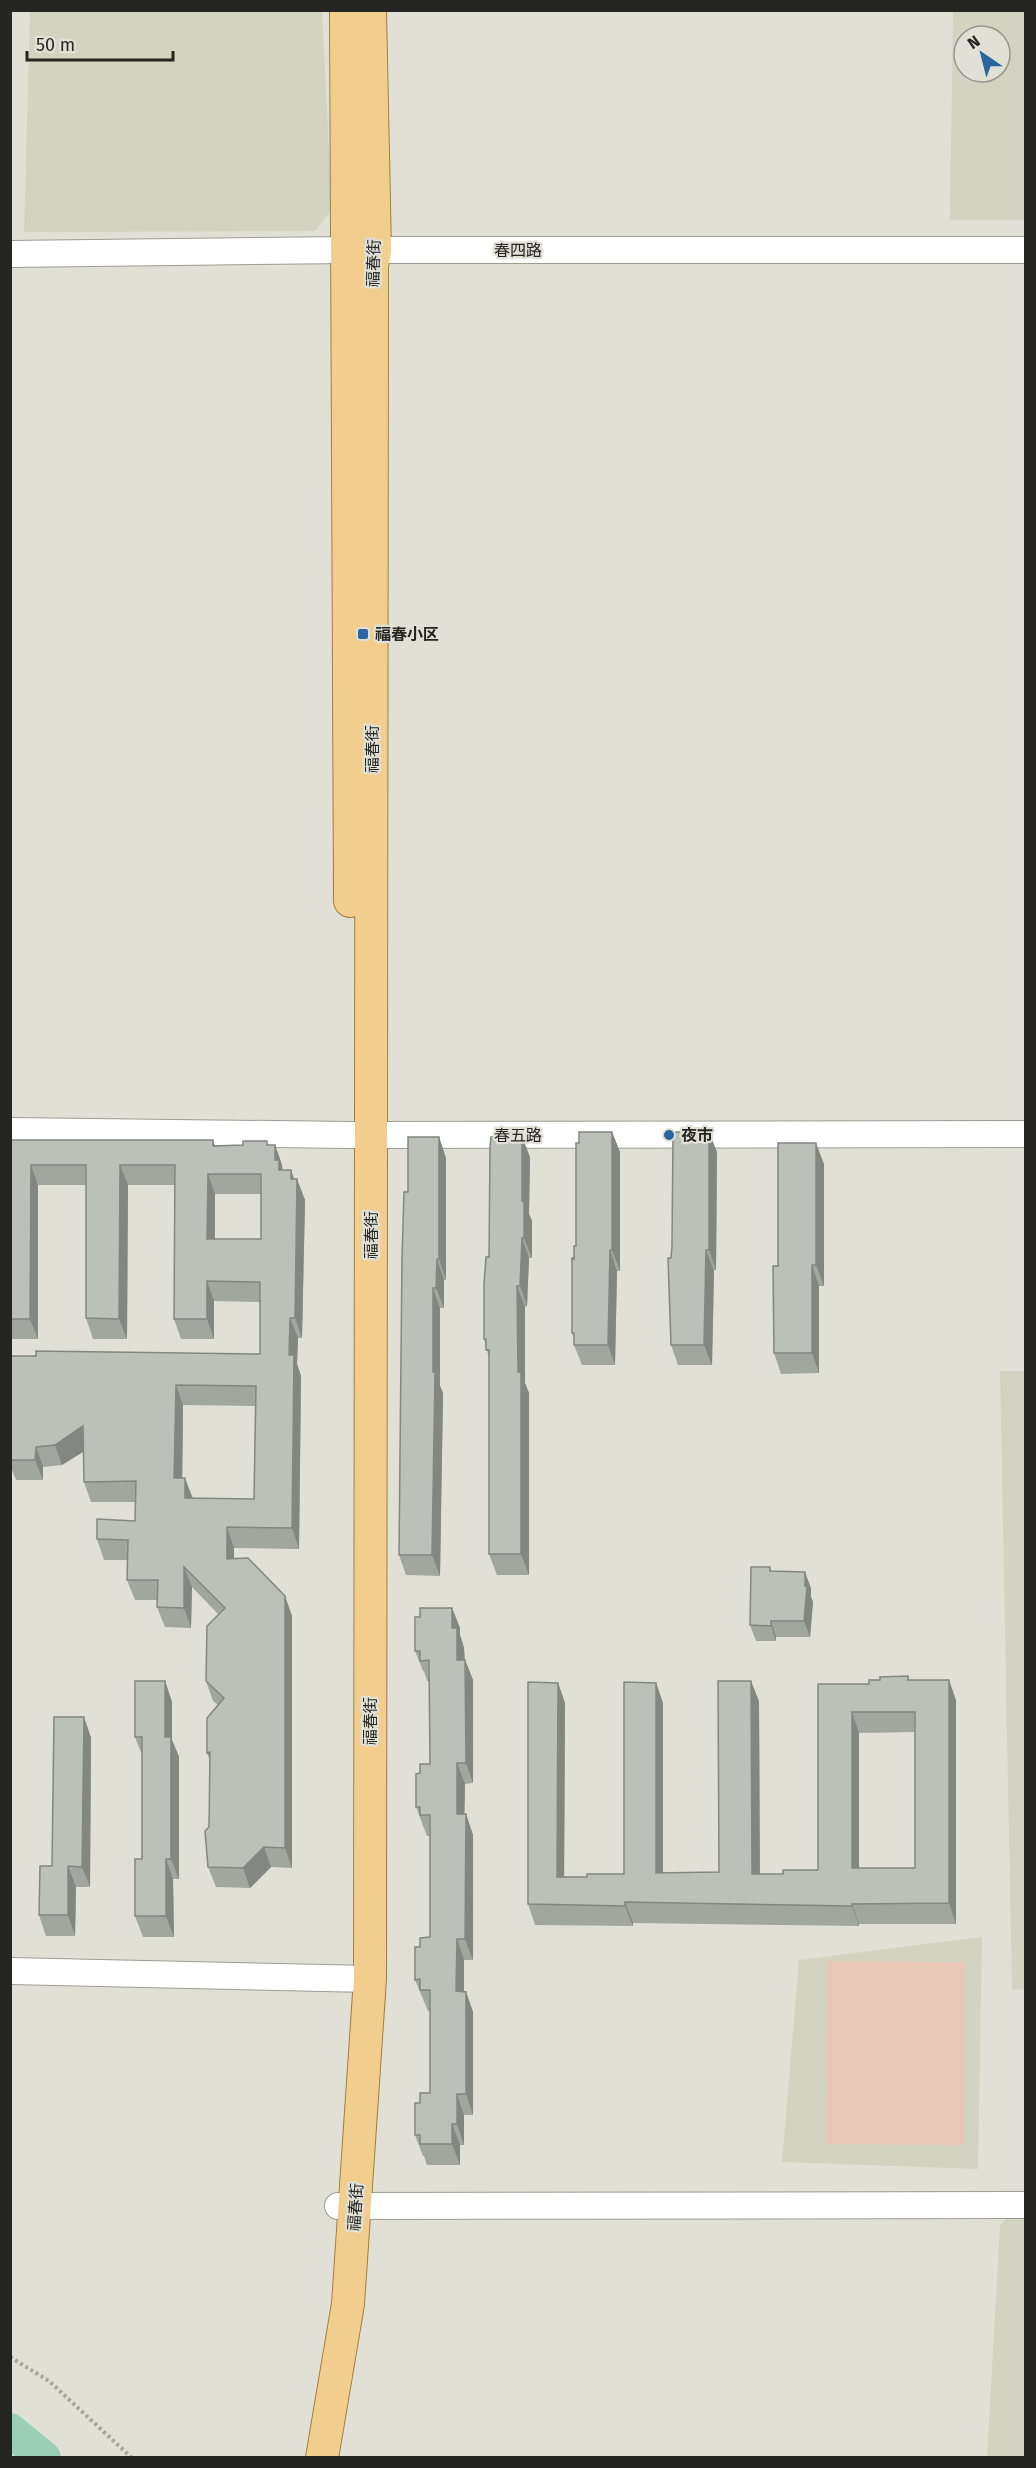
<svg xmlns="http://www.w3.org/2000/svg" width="1036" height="2468" viewBox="0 0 1036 2468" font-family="'Fira Sans','Noto Sans KR',sans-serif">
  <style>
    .built { fill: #d3d3c2; fill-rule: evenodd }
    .green { fill: #e8c7b6 }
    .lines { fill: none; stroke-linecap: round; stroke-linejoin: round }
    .river { stroke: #9acfb6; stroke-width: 34 }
    .minor-casing { stroke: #9c9c93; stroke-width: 28 }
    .major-casing { stroke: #a47e37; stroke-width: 34 }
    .path { stroke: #a7a79f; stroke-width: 4; stroke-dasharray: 3 3; stroke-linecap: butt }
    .minor { stroke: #fff; stroke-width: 26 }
    .major { stroke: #f2ce8e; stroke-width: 32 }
    .wall { fill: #a1a69e; fill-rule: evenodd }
    .shaded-wall { fill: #838781 }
    .building { fill: #bbc1b8; stroke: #838781; stroke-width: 1.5; fill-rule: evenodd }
    .poi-dot { fill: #28669d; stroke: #e0e0d6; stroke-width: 2 }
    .labels { text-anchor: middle; stroke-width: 4.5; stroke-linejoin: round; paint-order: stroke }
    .street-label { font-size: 16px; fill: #252522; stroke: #e0e0d6 }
    .poi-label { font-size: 16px; font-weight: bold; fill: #252522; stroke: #e0e0d6; text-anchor: start }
  </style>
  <rect width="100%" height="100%" fill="#e0e0d6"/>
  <!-- built -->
  <path class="built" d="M 30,11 L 322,11 L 332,209 L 315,231 L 24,232 Z
    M 953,11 L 1025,11 L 1025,220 L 950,220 ZM 964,36 L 1000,36 L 1000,72 L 964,72 Z
    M 1000,1371 L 1026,1371 L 1025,1989 L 1012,1990 Z
    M 982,1937 L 978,2169 L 782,2162 L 799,1960 Z
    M 1010,2215 L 1025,2215 L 1025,2457 L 987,2458 L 1000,2226 Z"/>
  <!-- green -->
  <path class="green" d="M 828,1961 L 965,1962 L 964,2145 L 825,2144 Z"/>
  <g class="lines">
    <!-- river -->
    <path class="river" d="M 10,2430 L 44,2458"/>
    <!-- minor casing -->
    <g class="minor-casing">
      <path id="minor" d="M 10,254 L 347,250 L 1026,250
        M 10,1131 L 351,1135 L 1026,1134
        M 10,1971 L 370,1979
        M 338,2206 L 1026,2205"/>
    </g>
    <!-- major casing -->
    <g class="major-casing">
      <path id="major" d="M 346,10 L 350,901
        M 322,2458 L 348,2304 L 370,1979 L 372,266 L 375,251 L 370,10"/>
    </g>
    <!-- path -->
    <path class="path" d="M 10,2357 L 49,2381 L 132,2458"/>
    <!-- minor -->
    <use href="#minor" class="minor"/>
    <!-- major -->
    <use href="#major" class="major"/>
  </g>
  <!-- wall -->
  <path class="wall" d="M 612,1132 L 620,1152 L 620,1271 L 617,1271 L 615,1365 L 582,1365 L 574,1345 L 574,1339 L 572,1333 L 574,1259 L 576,1246 Z
    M 439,1137 L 446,1158 L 446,1280 L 444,1280 L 444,1308 L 440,1308 L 440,1386 L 443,1393 L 440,1576 L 406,1575 L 399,1555 L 408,1192 Z
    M 10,1140 L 213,1140 L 215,1145 L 275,1145 L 282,1165 L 283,1170 L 294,1179 L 305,1200 L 302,1338 L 298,1338 L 297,1364 L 301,1376 L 299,1549 L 234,1548 L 234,1558 L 285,1596 L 292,1616 L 292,1868 L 271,1867 L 250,1888 L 216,1887 L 208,1867 L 210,1761 L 207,1753 L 218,1705 L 213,1701 L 206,1681 L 219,1615 L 192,1587 L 191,1628 L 165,1627 L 157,1607 L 158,1600 L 135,1600 L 127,1580 L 127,1560 L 104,1560 L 97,1539 L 135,1521 L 135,1502 L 91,1502 L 84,1482 L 84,1451 L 62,1465 L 43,1467 L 43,1480 L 16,1480 L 10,1465 L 10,1356 L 260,1354 L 260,1302 L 214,1301 L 214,1339 L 181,1339 L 174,1319 L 175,1185 L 128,1185 L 127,1339 L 93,1339 L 86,1318 L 86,1185 L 38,1185 L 38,1339 L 10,1339 ZM 215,1194 L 261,1194 L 261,1239 L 215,1239 ZM 183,1405 L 255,1406 L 254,1499 L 193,1498 L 182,1478 Z
    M 717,1152 L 716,1270 L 714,1271 L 712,1365 L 678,1365 L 671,1345 L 671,1258 L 672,1246 Z
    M 530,1157 L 529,1214 L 532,1221 L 532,1258 L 529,1258 L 527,1306 L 525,1307 L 525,1383 L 529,1393 L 529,1575 L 497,1575 L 489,1554 L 489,1358 L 484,1339 L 489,1257 Z
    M 824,1164 L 824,1286 L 819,1286 L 819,1373 L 781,1374 L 774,1353 L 778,1266 Z
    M 770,1567 L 772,1572 L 811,1588 L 811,1597 L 813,1602 L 810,1637 L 776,1637 L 776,1641 L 756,1641 L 750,1625 Z
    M 452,1608 L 460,1628 L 460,1635 L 464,1648 L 465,1660 L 473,1680 L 473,1783 L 465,1784 L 464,1814 L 466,1814 L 473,1835 L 473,1960 L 464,1960 L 464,1991 L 466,1992 L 473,2012 L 473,2115 L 464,2115 L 464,2145 L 460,2145 L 460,2165 L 427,2165 L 424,2156 L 423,2156 L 415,2135 L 420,2103 L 430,2093 L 430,2011 L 428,2011 L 415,1980 L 420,1947 L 430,1937 L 430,1836 L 427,1836 L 416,1807 L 420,1773 L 430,1764 L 430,1681 L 427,1681 L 424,1671 L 423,1671 L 415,1651 L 420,1617 Z
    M 908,1676 L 909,1680 L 956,1700 L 956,1924 L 859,1924 L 859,1926 L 633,1923 L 633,1926 L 535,1925 L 528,1904 L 558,1683 L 565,1703 L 564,1877 L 587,1877 L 624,1874 L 656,1683 L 663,1703 L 663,1873 L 719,1872 L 759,1701 L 760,1874 L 783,1874 L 818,1870 L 818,1684 L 869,1684 L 880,1680 ZM 915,1732 L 915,1868 L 859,1868 L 859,1733 Z
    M 165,1681 L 172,1702 L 172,1740 L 179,1757 L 179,1879 L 173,1879 L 174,1937 L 143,1937 L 135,1916 L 142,1859 L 142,1755 L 135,1737 Z
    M 84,1717 L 91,1738 L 90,1887 L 76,1887 L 75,1936 L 46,1936 L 39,1915 L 52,1866 Z"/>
  <!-- shaded-wall -->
  <path class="shaded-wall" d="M 612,1132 L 620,1152 L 620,1271 L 612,1250 Z
    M 709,1132 L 717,1152 L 716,1270 L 709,1250 Z
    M 522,1136 L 530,1157 L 529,1214 L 532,1221 L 532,1258 L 524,1238 L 522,1201 Z
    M 439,1137 L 446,1158 L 446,1280 L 439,1259 Z
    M 816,1143 L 824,1164 L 824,1286 L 816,1265 Z
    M 275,1145 L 282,1165 L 282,1170 L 286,1181 L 286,1191 L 275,1160 Z
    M 31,1165 L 38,1185 L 38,1339 L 30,1319 Z
    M 120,1165 L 128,1185 L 127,1339 L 119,1319 Z
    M 291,1170 L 297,1187 L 297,1179 L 305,1200 L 302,1338 L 295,1318 Z
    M 208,1174 L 215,1194 L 215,1259 L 207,1239 Z
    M 522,1238 L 529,1258 L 527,1306 L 520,1286 Z
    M 610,1250 L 617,1271 L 615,1365 L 608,1345 Z
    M 706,1250 L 714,1271 L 712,1365 L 704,1345 Z
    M 437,1259 L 444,1280 L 444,1308 L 436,1288 Z
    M 812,1265 L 819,1286 L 819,1373 L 812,1353 Z
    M 207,1281 L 214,1301 L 214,1339 L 207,1319 Z
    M 517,1286 L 525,1307 L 525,1383 L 529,1393 L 529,1575 L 521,1554 L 518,1372 Z
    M 433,1288 L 440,1308 L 440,1386 L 443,1393 L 440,1576 L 432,1555 Z
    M 290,1318 L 298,1338 L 297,1364 L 301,1376 L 299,1549 L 292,1528 L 289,1355 Z
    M 176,1385 L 183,1405 L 182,1499 L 174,1478 Z
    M 83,1426 L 91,1447 L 62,1465 L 55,1445 Z
    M 36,1447 L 43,1467 L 43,1480 L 35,1460 Z
    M 185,1478 L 193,1499 L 185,1498 Z
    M 227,1527 L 234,1548 L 234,1579 L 227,1559 Z
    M 184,1567 L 192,1587 L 191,1628 L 184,1608 Z
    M 805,1572 L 811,1588 L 811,1597 L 813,1602 L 810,1637 L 804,1621 Z
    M 285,1596 L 292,1616 L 292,1868 L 285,1848 Z
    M 452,1608 L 460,1628 L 460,1635 L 464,1648 L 465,1680 L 457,1660 L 452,1628 Z
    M 771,1621 L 776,1637 L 776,1641 L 771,1626 Z
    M 465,1660 L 473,1680 L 473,1783 L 466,1763 Z
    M 949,1680 L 956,1700 L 956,1924 L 949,1903 Z
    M 165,1681 L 172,1702 L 172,1740 L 179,1757 L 179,1879 L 171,1859 L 165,1737 Z
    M 751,1681 L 759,1701 L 760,1895 L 752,1874 Z
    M 558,1683 L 565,1703 L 564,1897 L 557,1877 Z
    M 656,1683 L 663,1703 L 663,1894 L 656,1873 Z
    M 852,1712 L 859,1733 L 859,1889 L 852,1868 Z
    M 84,1717 L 91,1738 L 90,1887 L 82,1867 Z
    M 457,1763 L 465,1784 L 464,1835 L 457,1814 Z
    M 466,1814 L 473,1835 L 473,1960 L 465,1939 Z
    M 264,1847 L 271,1867 L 250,1888 L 243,1868 Z
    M 166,1859 L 173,1879 L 174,1937 L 166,1916 Z
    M 68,1866 L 76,1887 L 75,1936 L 68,1915 Z
    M 625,1902 L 633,1923 L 633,1926 L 625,1906 Z
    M 852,1904 L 859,1924 L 859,1926 L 852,1906 Z
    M 457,1939 L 464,1960 L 464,2012 L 456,1991 Z
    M 466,1992 L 473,2012 L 473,2115 L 466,2094 Z
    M 457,2094 L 464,2115 L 464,2145 L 457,2124 Z
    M 452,2124 L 460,2145 L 460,2165 L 452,2144 Z"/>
  <!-- building -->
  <path class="building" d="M 579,1132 L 612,1132 L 612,1250 L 610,1250 L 608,1345 L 574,1345 L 574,1333 L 572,1333 L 572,1258 L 574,1259 L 574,1246 L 576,1246 L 576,1143 L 579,1143 Z
    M 676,1132 L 709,1132 L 709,1250 L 706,1250 L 704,1345 L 671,1345 L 668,1258 L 671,1258 L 672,1246 L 673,1135 L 675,1134 Z
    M 522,1136 L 522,1201 L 524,1201 L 524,1238 L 522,1238 L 520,1286 L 517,1286 L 518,1372 L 521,1372 L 521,1554 L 489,1554 L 489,1350 L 486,1350 L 486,1339 L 484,1339 L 484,1284 L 486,1257 L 489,1257 L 490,1147 L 491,1137 Z
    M 408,1137 L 439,1137 L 439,1259 L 437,1259 L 436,1288 L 433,1288 L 433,1372 L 435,1372 L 432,1555 L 399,1555 L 402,1257 L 404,1192 L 408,1192 Z
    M 10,1140 L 213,1140 L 213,1146 L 243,1145 L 243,1141 L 267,1141 L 267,1145 L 275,1145 L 275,1160 L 279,1160 L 279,1170 L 291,1170 L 291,1179 L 297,1179 L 295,1318 L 290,1318 L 289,1355 L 294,1355 L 292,1528 L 227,1527 L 227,1559 L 248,1558 L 285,1596 L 285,1848 L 264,1847 L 243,1868 L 208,1867 L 205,1831 L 209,1827 L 210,1752 L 207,1753 L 207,1718 L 224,1698 L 206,1681 L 207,1626 L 225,1608 L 184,1567 L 184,1608 L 157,1607 L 158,1580 L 127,1580 L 128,1540 L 97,1539 L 97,1519 L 135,1521 L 136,1481 L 84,1482 L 83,1426 L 55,1445 L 36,1447 L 35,1460 L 10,1460 L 10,1356 L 36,1356 L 36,1351 L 260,1354 L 260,1282 L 207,1281 L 207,1319 L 174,1319 L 175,1165 L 120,1165 L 119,1319 L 86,1318 L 86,1165 L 31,1165 L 30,1319 L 10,1319 ZM 208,1174 L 261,1174 L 261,1239 L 207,1239 ZM 176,1385 L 256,1386 L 254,1499 L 185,1498 L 185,1478 L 174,1478 Z
    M 778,1143 L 816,1143 L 816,1265 L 812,1265 L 812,1353 L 774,1353 L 773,1266 L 778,1266 Z
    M 751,1567 L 770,1567 L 770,1571 L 805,1572 L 805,1586 L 807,1587 L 804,1621 L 771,1621 L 771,1626 L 750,1625 Z
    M 420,1608 L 452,1608 L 452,1628 L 457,1628 L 457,1660 L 465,1660 L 466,1763 L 457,1763 L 457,1814 L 466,1814 L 465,1939 L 457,1939 L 456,1991 L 466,1992 L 466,2094 L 457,2094 L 457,2124 L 452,2124 L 452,2144 L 420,2144 L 420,2135 L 415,2135 L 415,2103 L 420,2103 L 420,2093 L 430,2093 L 430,1990 L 420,1990 L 420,1979 L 415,1980 L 415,1947 L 420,1947 L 420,1938 L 430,1937 L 430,1815 L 420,1815 L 420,1807 L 416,1807 L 416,1774 L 420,1773 L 420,1764 L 430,1764 L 429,1660 L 420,1661 L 420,1651 L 415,1651 L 415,1617 L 420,1617 Z
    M 908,1676 L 908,1680 L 949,1680 L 949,1903 L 852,1904 L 852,1906 L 625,1902 L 625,1906 L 528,1904 L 528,1682 L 558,1683 L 557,1877 L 587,1877 L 587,1874 L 624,1874 L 624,1682 L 656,1683 L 656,1873 L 719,1872 L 718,1681 L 751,1681 L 752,1874 L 783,1874 L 783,1870 L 818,1870 L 818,1684 L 869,1684 L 869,1680 L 880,1680 L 880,1677 ZM 852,1712 L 915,1712 L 915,1868 L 852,1868 Z
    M 135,1681 L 165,1681 L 165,1737 L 171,1737 L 171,1859 L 166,1859 L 166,1916 L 135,1916 L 135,1859 L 142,1859 L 142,1737 L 135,1737 Z
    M 54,1717 L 84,1717 L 82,1867 L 68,1866 L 68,1915 L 39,1915 L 40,1866 L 52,1866 Z"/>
  <!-- markers -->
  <g class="poi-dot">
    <rect x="357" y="628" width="12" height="12" rx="3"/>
    <circle cx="669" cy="1135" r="6"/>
  </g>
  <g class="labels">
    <!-- street labels -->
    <g class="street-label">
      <text x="518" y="256">春四路</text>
      <text transform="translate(373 263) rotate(-88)" y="6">福春街</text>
      <text transform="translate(372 749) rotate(-90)" y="6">福春街</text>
      <text x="518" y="1141">春五路</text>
      <text transform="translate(371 1235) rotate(-90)" y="6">福春街</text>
      <text transform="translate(370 1721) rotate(-90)" y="6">福春街</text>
      <text transform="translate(355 2207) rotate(-86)" y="6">福春街</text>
    </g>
    <!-- poi labels -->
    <g class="poi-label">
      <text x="375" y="640">福春小区</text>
      <text x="681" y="1141">夜市</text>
    </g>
  </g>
  <!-- border -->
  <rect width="1036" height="2468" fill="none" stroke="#252522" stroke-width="24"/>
  <!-- north arrow -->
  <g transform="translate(982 54) rotate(325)"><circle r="28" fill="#e0e0d6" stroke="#95958e" stroke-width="1.5"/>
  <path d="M0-4.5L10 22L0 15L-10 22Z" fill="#28669d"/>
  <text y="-9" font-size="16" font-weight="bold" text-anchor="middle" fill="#252522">N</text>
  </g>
  <!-- scale -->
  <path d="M27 51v9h146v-9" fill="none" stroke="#252522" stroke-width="3"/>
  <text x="36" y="51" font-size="18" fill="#252522" stroke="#e0e0d6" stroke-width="4.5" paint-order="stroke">50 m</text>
</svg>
